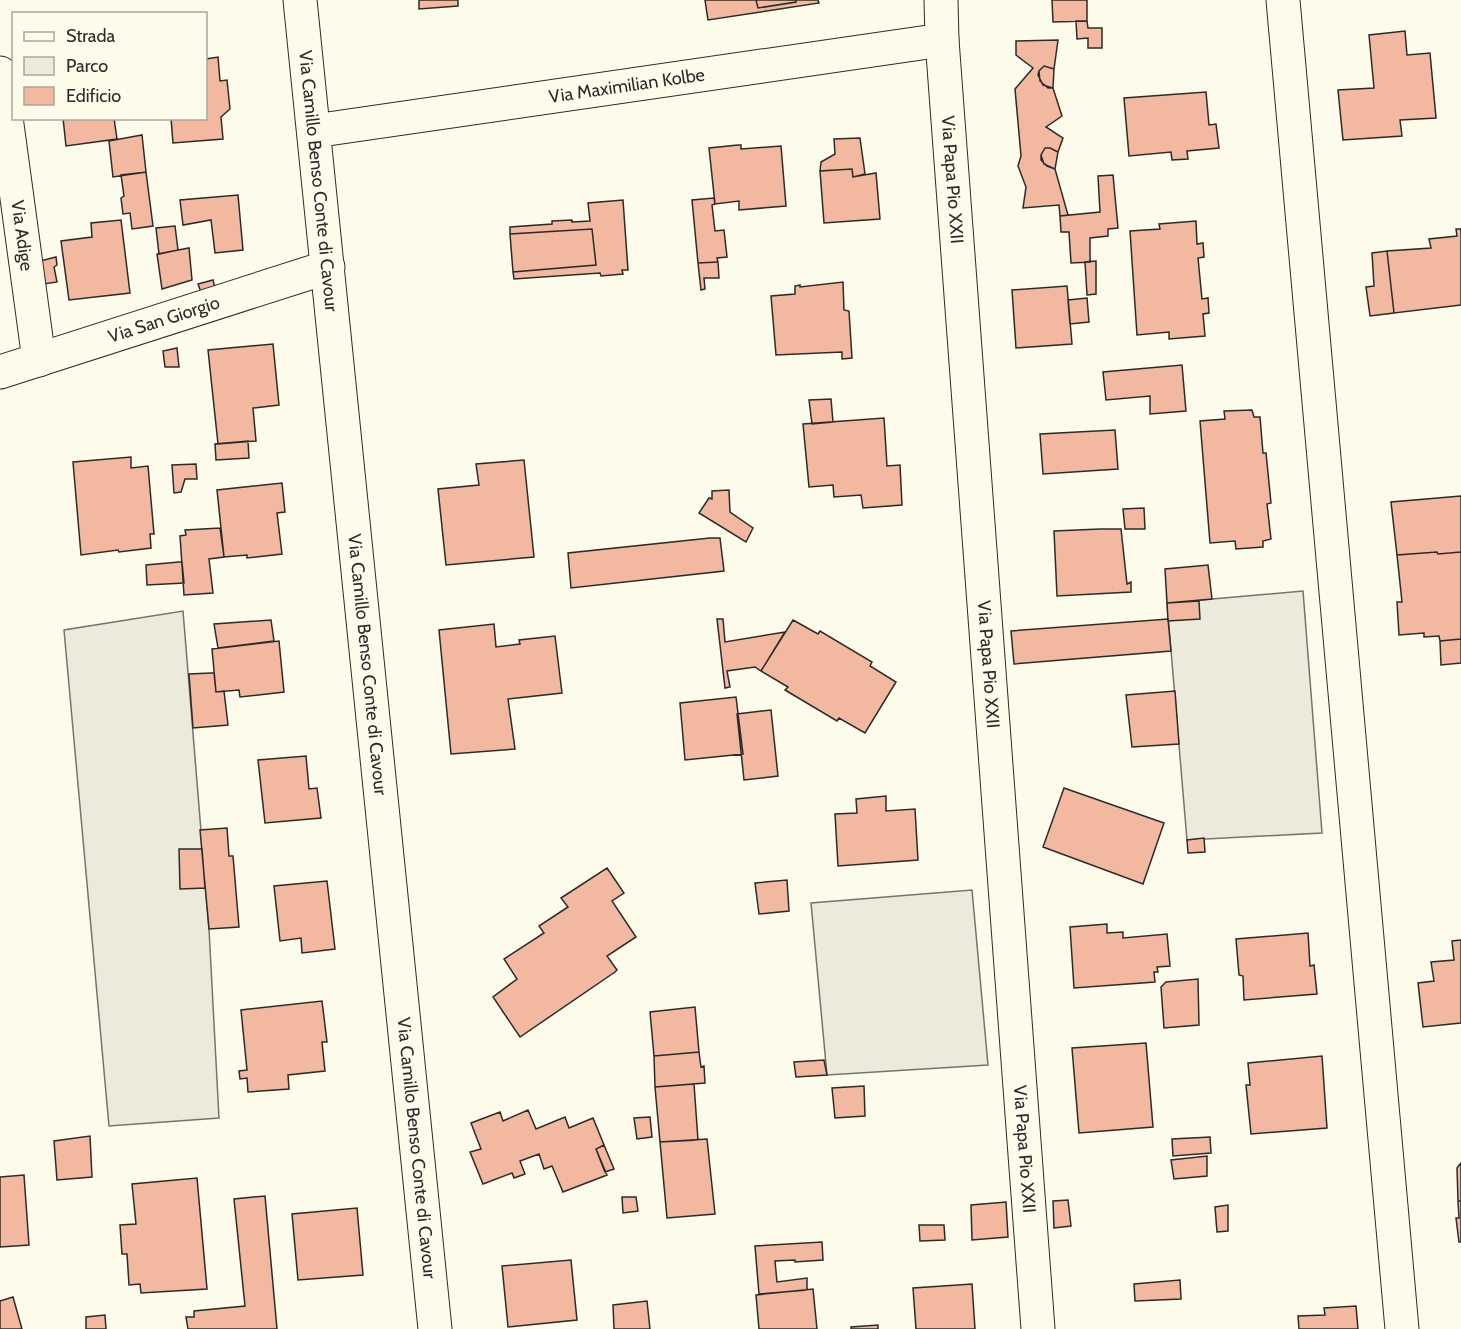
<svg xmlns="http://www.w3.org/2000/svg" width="1461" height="1329" viewBox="0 0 1461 1329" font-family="Cabin,sans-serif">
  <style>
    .green { fill: #ecebdb; stroke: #74746e; stroke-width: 1.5 }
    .building { fill: #f2b8a0; stroke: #2b2b2b; stroke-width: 1.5 }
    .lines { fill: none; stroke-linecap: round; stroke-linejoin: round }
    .minor-casing { stroke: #2b2b2b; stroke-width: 35 }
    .tertiary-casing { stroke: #2b2b2b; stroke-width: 35 }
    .minor { stroke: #fdfbea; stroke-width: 33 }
    .tertiary { stroke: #fdfbea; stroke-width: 33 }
    .labels { text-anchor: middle; stroke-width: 4.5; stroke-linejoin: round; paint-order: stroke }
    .street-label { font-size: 18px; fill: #2b2b2b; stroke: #fdfbea }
  </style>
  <rect width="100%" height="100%" fill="#fdfbea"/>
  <!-- green -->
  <path class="green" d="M 1303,591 L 1322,833 L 1187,840 L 1167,603 Z
    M 183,611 L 209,929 L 219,1118 L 109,1126 L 64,630 Z
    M 972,890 L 988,1065 L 827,1075 L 811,903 Z"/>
  <!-- building -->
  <path class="building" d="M 419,0 L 458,0 L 458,6 L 419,9 Z
    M 705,0 L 756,0 L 758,8 L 796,2 L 796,0 L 818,0 L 819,3 L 708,20 Z
    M 756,0 L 796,0 L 796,2 L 758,8 Z
    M 1052,0 L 1087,0 L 1087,21 L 1053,22 Z
    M 1076,21 L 1087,21 L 1088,28 L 1102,28 L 1102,48 L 1088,48 L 1088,38 L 1077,39 Z
    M 1405,31 L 1407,55 L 1430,53 L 1436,118 L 1400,120 L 1402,136 L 1343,140 L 1338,90 L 1374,88 L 1369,35 Z
    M 1058,40 L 1054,69 L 1044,66 L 1039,71 L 1038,75 L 1043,85 L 1053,88 L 1062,116 L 1046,127 L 1063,138 L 1058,152 L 1050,148 L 1045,148 L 1041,155 L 1044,164 L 1055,169 L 1068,215 L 1060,216 L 1059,205 L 1023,208 L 1026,187 L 1018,166 L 1021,156 L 1015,89 L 1033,68 L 1016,55 L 1016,41 Z
    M 218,57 L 220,81 L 227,80 L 230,109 L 221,117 L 223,139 L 173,143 L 171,118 L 206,118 L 206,59 Z
    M 1044,66 L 1054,69 L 1053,88 L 1048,88 L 1040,81 L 1039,71 Z
    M 1206,92 L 1209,125 L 1216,124 L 1219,148 L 1187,151 L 1188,159 L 1172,160 L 1171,152 L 1129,156 L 1124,98 Z
    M 63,118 L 114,118 L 117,139 L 66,146 Z
    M 142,135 L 146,172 L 113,177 L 109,141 Z
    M 860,138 L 865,174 L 853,177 L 852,169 L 820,171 L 821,162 L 835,154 L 834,139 Z
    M 738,145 L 741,145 L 741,149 L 781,146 L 786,206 L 739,210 L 739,201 L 715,204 L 709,148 Z
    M 1045,148 L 1050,148 L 1058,152 L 1055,169 L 1047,166 L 1041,160 L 1041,155 Z
    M 852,169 L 853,177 L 876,173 L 880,219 L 824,223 L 820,171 Z
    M 146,172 L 153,226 L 132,229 L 130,213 L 123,214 L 121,198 L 124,196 L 121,175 Z
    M 1113,175 L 1118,228 L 1108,229 L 1108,236 L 1090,238 L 1090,262 L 1071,263 L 1069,232 L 1061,232 L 1060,216 L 1100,212 L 1098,176 Z
    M 238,195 L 243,250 L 215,253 L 211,220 L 183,225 L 180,200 Z
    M 714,198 L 715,204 L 712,205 L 715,231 L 724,230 L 727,257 L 717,258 L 718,262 L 698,263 L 692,200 Z
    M 623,200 L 628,270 L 622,270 L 623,274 L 601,276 L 600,273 L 514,279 L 513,272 L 596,265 L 592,229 L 510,234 L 510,227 L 552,224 L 552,221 L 572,220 L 572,222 L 590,221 L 588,203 Z
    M 121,220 L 130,293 L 69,300 L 61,241 L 92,237 L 91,223 Z
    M 1196,221 L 1197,244 L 1203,243 L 1204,257 L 1198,258 L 1202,299 L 1208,298 L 1209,313 L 1203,314 L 1205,336 L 1169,339 L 1169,332 L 1137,335 L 1130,231 L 1160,229 L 1159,224 Z
    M 175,226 L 178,250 L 159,254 L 156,228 Z
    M 592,229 L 596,265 L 513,272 L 510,234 Z
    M 1456,229 L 1461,229 L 1461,305 L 1394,313 L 1387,251 L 1431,248 L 1429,239 L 1457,236 Z
    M 189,248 L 192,280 L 162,289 L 157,254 Z
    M 1387,251 L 1394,313 L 1370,316 L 1366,287 L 1374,286 L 1372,253 Z
    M 56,257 L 57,265 L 54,267 L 57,282 L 44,284 L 40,261 Z
    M 1096,261 L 1096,294 L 1087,295 L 1085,262 Z
    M 718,262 L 719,278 L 704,278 L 705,289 L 701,290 L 698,263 Z
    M 213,280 L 215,288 L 201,292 L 198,284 Z
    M 843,282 L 844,310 L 849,311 L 852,358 L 842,359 L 842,352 L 776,355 L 771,296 L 795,294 L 795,286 L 800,285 L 800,287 Z
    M 1067,286 L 1072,344 L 1016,348 L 1012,290 Z
    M 1087,298 L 1089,322 L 1070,324 L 1068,300 Z
    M 273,344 L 279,405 L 253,408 L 256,441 L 218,444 L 208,350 Z
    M 177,348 L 179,367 L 165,367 L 163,351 Z
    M 1182,365 L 1186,411 L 1150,414 L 1150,396 L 1106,400 L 1103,372 Z
    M 831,399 L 833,422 L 812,424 L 809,400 Z
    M 1252,410 L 1254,417 L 1260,417 L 1263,453 L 1266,453 L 1271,503 L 1267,504 L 1271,539 L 1263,541 L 1263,547 L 1236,549 L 1235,541 L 1210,543 L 1200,421 L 1225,419 L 1224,411 Z
    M 884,418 L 887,466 L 900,465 L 902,505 L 863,508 L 861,495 L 834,497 L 833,485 L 809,487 L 803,424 Z
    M 1115,430 L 1118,469 L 1043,474 L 1040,434 Z
    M 248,441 L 249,458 L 216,460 L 215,444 Z
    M 131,457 L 131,468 L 148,466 L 154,534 L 150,534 L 151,548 L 119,552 L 118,550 L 81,555 L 73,462 Z
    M 524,460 L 534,557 L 446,565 L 438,489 L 479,485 L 476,464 Z
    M 196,464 L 197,479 L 185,479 L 181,492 L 174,493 L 172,465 Z
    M 282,483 L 285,512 L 277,513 L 282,554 L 247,558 L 247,555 L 224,557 L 217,490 Z
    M 729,490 L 730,512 L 753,528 L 746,542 L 699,513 L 709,498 L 712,499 L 712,491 Z
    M 1461,496 L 1461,552 L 1438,554 L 1437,552 L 1397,555 L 1391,502 Z
    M 1144,508 L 1145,529 L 1125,529 L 1123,509 Z
    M 220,528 L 224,557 L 209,559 L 213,593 L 184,595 L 180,536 L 186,535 L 185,530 Z
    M 1100,529 L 1121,529 L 1127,584 L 1131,582 L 1131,592 L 1057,596 L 1054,531 Z
    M 710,538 L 720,538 L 724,571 L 571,588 L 568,553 Z
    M 1437,552 L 1438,554 L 1461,552 L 1461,639 L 1440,641 L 1439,636 L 1424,637 L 1424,633 L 1399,635 L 1397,602 L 1402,602 L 1397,555 Z
    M 179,562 L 182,562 L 184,583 L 147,585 L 146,565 Z
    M 1208,565 L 1212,599 L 1167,603 L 1165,569 Z
    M 1199,601 L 1200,619 L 1168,621 L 1167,603 Z
    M 717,619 L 723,619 L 725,642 L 785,632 L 761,671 L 755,667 L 727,671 L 730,687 L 725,688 Z
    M 1168,619 L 1171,651 L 1014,664 L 1011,631 Z
    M 271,620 L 274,641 L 218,648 L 214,624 Z
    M 793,620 L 818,634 L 820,631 L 872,662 L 870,666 L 896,682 L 865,733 L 839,718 L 837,721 L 785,690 L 788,687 L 761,671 Z
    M 494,624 L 496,647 L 520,644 L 519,640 L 555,636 L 562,693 L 508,699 L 515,749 L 451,754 L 439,630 Z
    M 1461,639 L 1461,663 L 1441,665 L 1440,641 Z
    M 279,641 L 284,692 L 240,697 L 239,690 L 216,692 L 212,649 Z
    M 211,673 L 214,673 L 216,692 L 224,691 L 228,725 L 193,728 L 189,674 Z
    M 1175,691 L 1179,744 L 1132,747 L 1126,695 Z
    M 736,697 L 743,754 L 685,760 L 680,703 Z
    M 771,710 L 778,776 L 744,780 L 737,714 Z
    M 306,756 L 309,789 L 317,788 L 321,818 L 265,823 L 258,760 Z
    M 1064,788 L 1164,823 L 1143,884 L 1043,847 Z
    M 886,796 L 886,811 L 915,809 L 918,860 L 838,866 L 835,814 L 857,813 L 856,799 Z
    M 227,828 L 229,856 L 233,856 L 239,927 L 209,929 L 200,830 Z
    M 1204,838 L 1205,852 L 1188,853 L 1187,840 Z
    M 179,849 L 202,849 L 205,888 L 180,889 Z
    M 607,868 L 624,893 L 612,901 L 636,937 L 607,956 L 617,970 L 615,972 L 520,1037 L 493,997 L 517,979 L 504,959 L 544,933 L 539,926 L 568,907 L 561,898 Z
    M 787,880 L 789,911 L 759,914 L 755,883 Z
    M 327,881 L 335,949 L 302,953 L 301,938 L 280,941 L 274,886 Z
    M 1107,924 L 1107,933 L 1123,932 L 1123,938 L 1167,934 L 1170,966 L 1157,967 L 1158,972 L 1154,972 L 1155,982 L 1074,988 L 1070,927 Z
    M 1308,933 L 1310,966 L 1314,965 L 1317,994 L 1244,1000 L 1243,976 L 1239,975 L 1236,939 Z
    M 1461,940 L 1461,1023 L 1423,1027 L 1418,983 L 1434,981 L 1431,962 L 1454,960 L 1452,941 Z
    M 1198,979 L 1199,1025 L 1164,1028 L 1161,987 L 1166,982 Z
    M 322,1001 L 327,1042 L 322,1042 L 325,1071 L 288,1075 L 289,1089 L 248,1092 L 247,1078 L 240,1079 L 239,1071 L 247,1070 L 241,1010 Z
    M 695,1007 L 699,1052 L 654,1056 L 650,1012 Z
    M 1146,1043 L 1153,1127 L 1079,1133 L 1072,1048 Z
    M 699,1052 L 701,1067 L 704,1066 L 705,1083 L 655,1087 L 654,1056 Z
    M 1322,1056 L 1327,1128 L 1251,1134 L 1246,1085 L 1250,1085 L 1248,1063 Z
    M 824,1060 L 827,1075 L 796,1077 L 794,1062 Z
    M 694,1084 L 698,1140 L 660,1142 L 655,1087 Z
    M 864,1086 L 865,1116 L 835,1118 L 832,1088 Z
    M 528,1110 L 536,1129 L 565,1117 L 569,1128 L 593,1118 L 604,1145 L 596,1149 L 607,1175 L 563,1192 L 552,1166 L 544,1169 L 539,1154 L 520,1161 L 525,1174 L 514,1178 L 512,1173 L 483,1184 L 470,1152 L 481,1149 L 471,1123 L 500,1112 L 503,1121 Z
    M 650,1117 L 652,1137 L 637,1139 L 634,1118 Z
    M 90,1136 L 92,1177 L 57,1180 L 54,1141 Z
    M 1210,1137 L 1211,1153 L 1173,1156 L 1172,1139 Z
    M 707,1139 L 715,1214 L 667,1218 L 660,1142 Z
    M 604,1145 L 614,1169 L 605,1172 L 596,1149 Z
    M 1207,1156 L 1207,1176 L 1174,1179 L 1171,1160 Z
    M 1461,1163 L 1461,1201 L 1458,1201 L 1457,1168 Z
    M 24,1175 L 29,1245 L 0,1247 L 0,1177 Z
    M 197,1178 L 207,1289 L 141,1293 L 140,1284 L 129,1285 L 127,1254 L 122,1254 L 120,1225 L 136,1224 L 132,1184 Z
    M 265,1196 L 277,1329 L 188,1329 L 186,1317 L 194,1317 L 194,1311 L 245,1306 L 234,1199 Z
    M 622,1197 L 636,1197 L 638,1211 L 623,1213 Z
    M 1068,1200 L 1071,1226 L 1054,1228 L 1053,1201 Z
    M 1458,1201 L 1461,1201 L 1461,1242 L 1459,1242 L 1456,1218 L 1459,1218 Z
    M 1006,1202 L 1008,1237 L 972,1240 L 971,1205 Z
    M 1228,1205 L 1228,1231 L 1217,1232 L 1215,1207 Z
    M 357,1208 L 363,1275 L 298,1280 L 292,1214 Z
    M 919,1225 L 944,1225 L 945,1240 L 920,1241 Z
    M 822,1242 L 823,1260 L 795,1262 L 795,1260 L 775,1261 L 777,1282 L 807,1278 L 807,1290 L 759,1294 L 755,1246 Z
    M 571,1260 L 577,1320 L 508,1327 L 502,1266 Z
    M 1180,1280 L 1181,1299 L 1135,1301 L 1134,1284 Z
    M 972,1284 L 975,1329 L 916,1329 L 913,1288 Z
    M 813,1289 L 817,1329 L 759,1329 L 756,1295 Z
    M 13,1297 L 22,1329 L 0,1329 L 0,1301 Z
    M 647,1301 L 650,1329 L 614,1329 L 613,1305 Z
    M 1356,1306 L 1358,1329 L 1299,1329 L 1298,1316 L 1325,1315 L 1324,1308 Z
    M 105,1315 L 106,1329 L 86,1329 L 86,1317 Z
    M 878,1325 L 878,1329 L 851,1329 L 851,1327 Z"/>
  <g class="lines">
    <!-- minor casing -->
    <g class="minor-casing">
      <g id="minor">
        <path id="s1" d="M 941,0 L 942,40 L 1038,1329"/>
        <path d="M 1283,0 L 1402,1329"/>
        <path id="s2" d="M 0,73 L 39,360"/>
        <path id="s3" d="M 314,131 L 942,40"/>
        <path id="s4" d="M 0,372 L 328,267"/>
      </g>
    </g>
    <!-- tertiary casing -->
    <g class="tertiary-casing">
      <g id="tertiary">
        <path id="s5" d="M 300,0 L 435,1329"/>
      </g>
    </g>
    <!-- minor -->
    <use href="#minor" class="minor"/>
    <!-- tertiary -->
    <use href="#tertiary" class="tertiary"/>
  </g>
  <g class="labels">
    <!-- street labels -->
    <g class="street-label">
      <text dy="6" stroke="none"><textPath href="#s3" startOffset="316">Via Maximilian Kolbe</textPath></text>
      <text dy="6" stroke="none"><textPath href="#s1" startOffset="180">Via Papa Pio XXII</textPath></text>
      <text dy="6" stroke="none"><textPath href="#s5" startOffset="182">Via Camillo Benso Conte di Cavour</textPath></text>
      <text dy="6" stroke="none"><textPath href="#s2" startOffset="164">Via Adige</textPath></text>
      <text dy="6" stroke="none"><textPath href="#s4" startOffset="172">Via San Giorgio</textPath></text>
      <text dy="6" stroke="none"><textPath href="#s5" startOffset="668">Via Camillo Benso Conte di Cavour</textPath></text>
      <text dy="6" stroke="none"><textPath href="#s1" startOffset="666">Via Papa Pio XXII</textPath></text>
      <text dy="6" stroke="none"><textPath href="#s5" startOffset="1154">Via Camillo Benso Conte di Cavour</textPath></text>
      <text dy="6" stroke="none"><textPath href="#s1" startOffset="1152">Via Papa Pio XXII</textPath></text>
    </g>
  </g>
  <!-- legend -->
  <rect x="12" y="12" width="195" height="108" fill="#fdfbea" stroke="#a9a89e" stroke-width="1.5"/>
  <rect x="24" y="32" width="30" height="9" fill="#fdfbea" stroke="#a9a89e" stroke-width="1.5"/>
  <text x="66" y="42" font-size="18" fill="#2b2b2b">Strada</text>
  <rect x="24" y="57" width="30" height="18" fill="#ecebdb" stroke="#a9a89e" stroke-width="1.5"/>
  <text x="66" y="72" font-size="18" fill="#2b2b2b">Parco</text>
  <rect x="24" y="87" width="30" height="18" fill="#f2b8a0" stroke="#a9a89e" stroke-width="1.5"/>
  <text x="66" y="102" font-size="18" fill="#2b2b2b">Edificio</text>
</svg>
